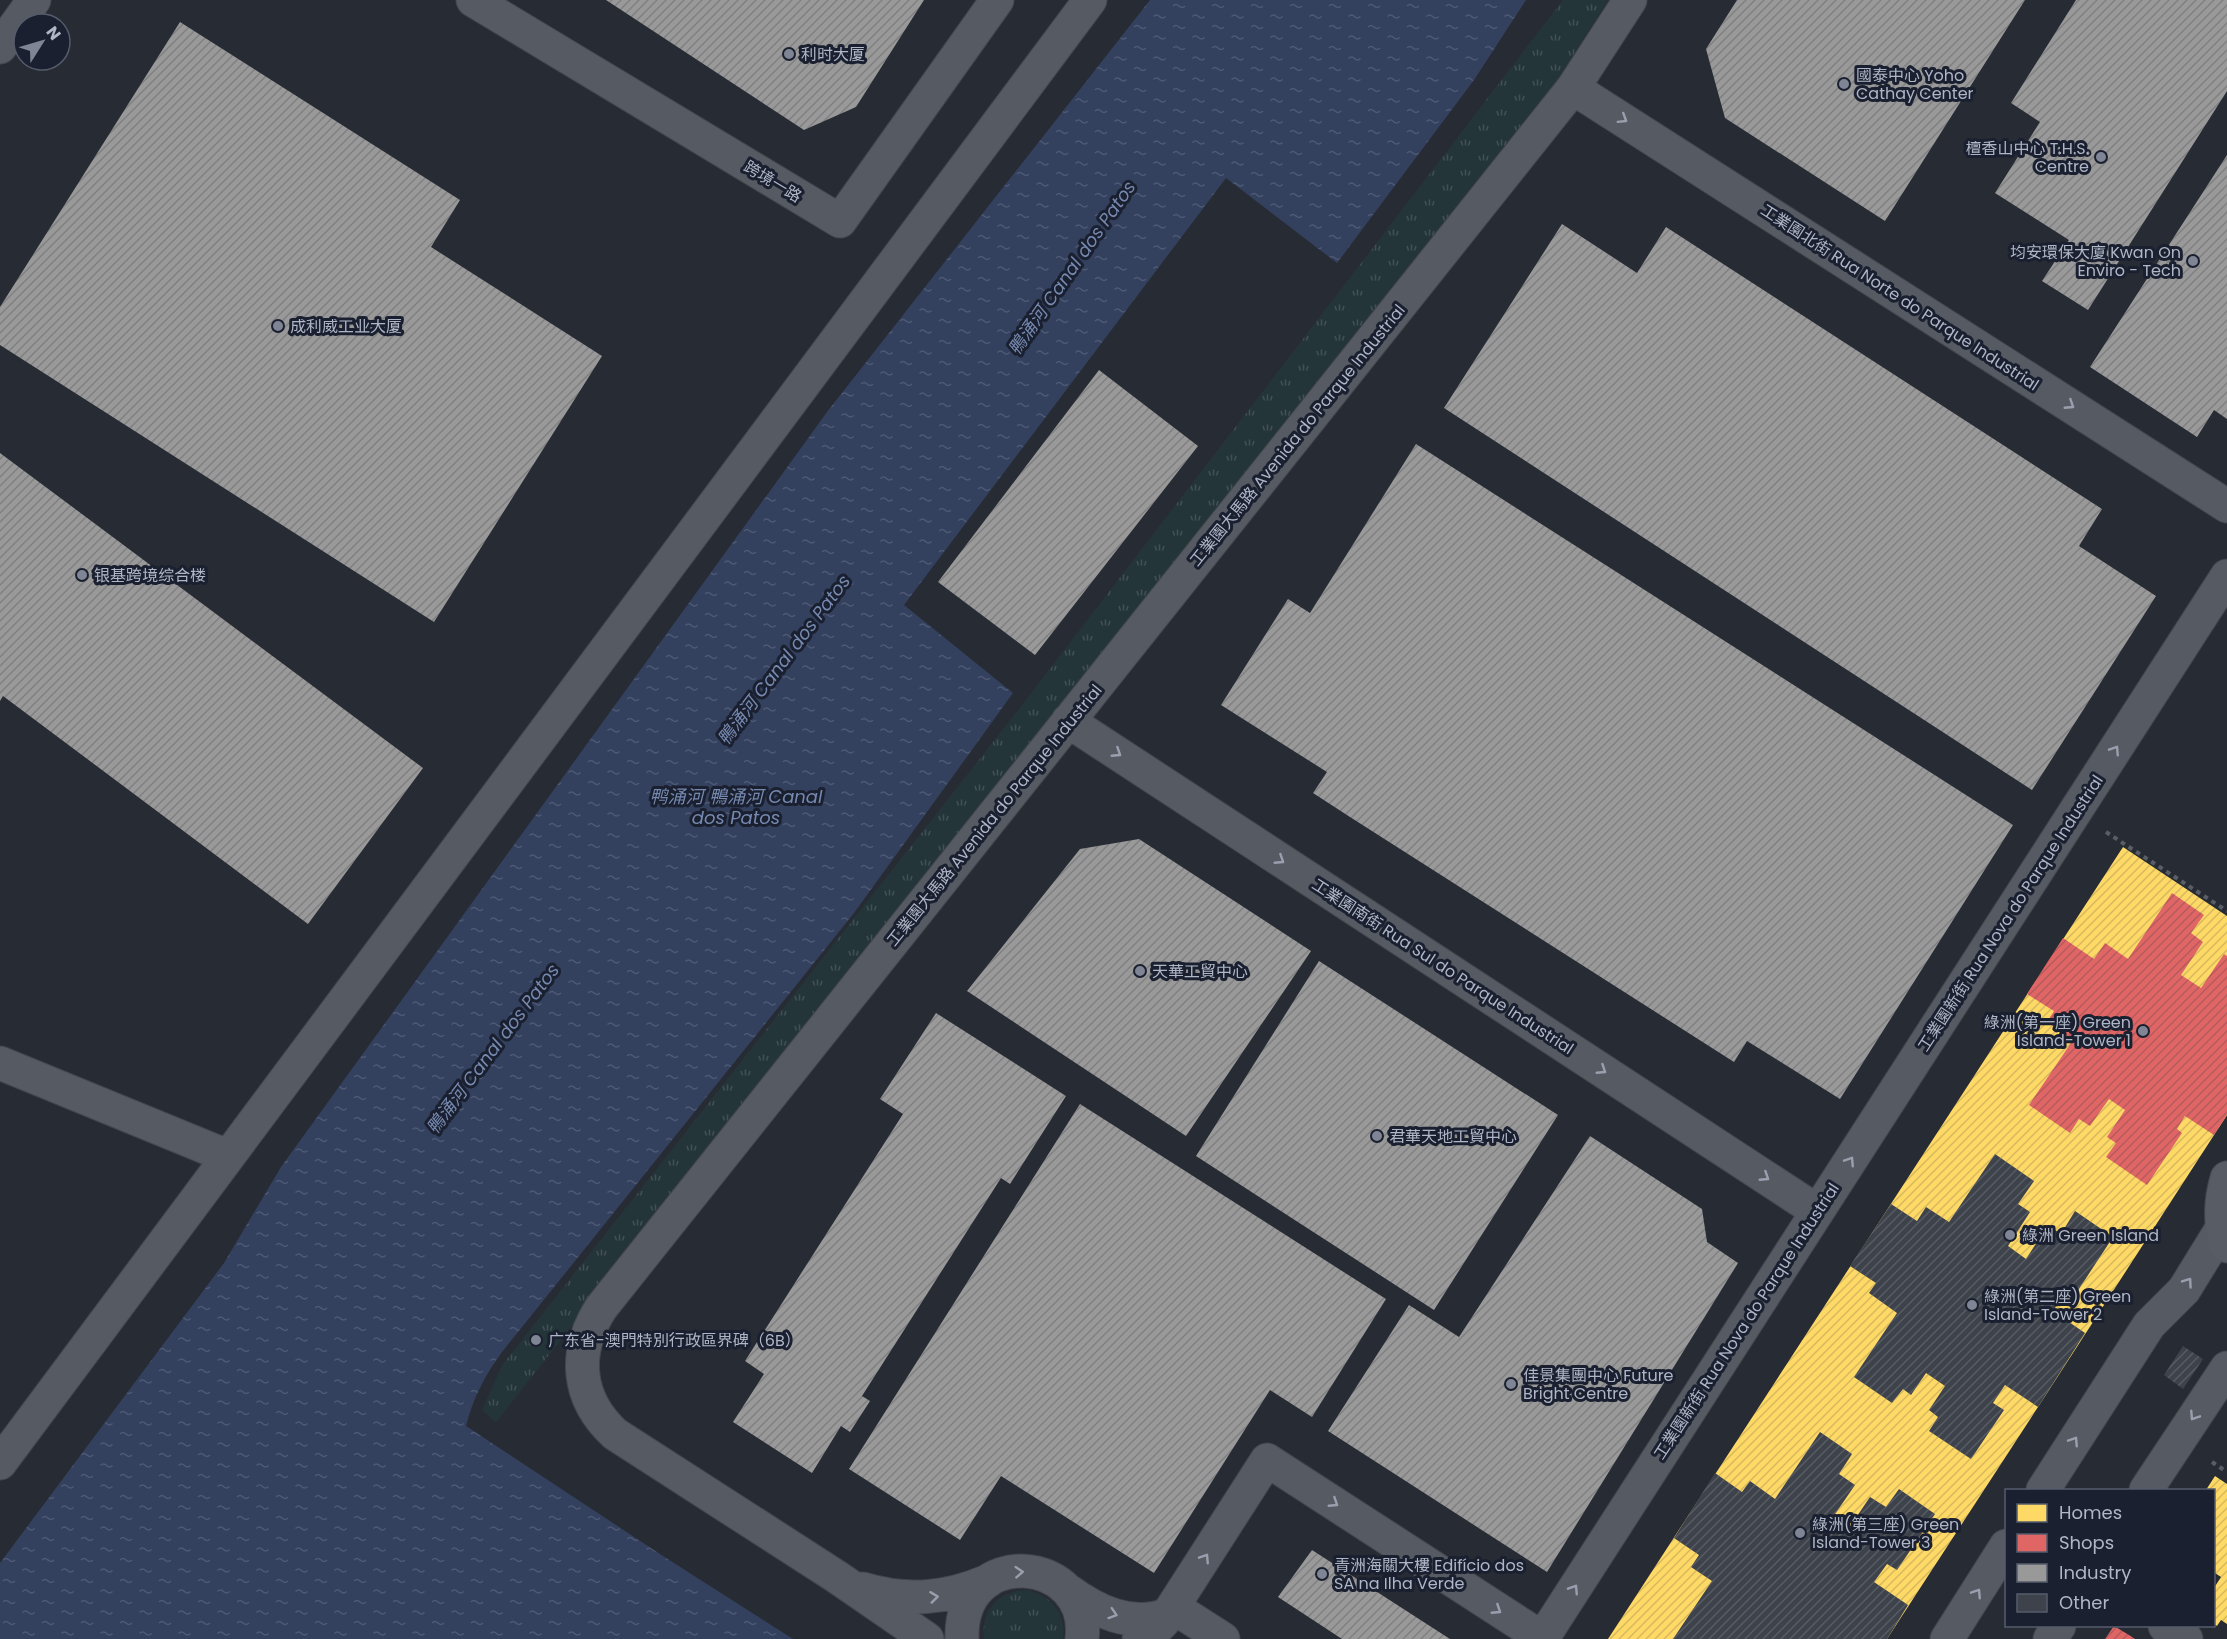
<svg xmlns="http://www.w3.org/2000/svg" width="2227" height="1639" viewBox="0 0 2227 1639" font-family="Poppins,'Noto Sans SC',sans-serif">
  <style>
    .grass { fill: url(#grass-tufts) }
    .water { fill: url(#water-ripples) }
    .homes { fill: url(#homes-hatch) }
    .shops { fill: url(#shops-hatch) }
    .industry { fill: url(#industry-hatch) }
    .building { fill: url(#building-hatch) }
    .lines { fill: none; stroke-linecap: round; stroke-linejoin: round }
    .minor-casing { stroke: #43464d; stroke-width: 35 }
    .major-casing { stroke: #444851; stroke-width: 35 }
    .path { stroke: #595e66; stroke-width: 4; stroke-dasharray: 4.5 4.5; stroke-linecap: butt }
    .minor { stroke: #565a62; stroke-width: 33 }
    .major { stroke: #585c65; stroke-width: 33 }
    .oneway { stroke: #999fae }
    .poi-dot { fill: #7f8594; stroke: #1a202f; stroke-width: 2 }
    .labels { text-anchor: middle; stroke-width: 6; stroke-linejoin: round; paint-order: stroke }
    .poi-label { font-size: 16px; fill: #afb6c7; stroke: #1a202f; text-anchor: start }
    .street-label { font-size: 16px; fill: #afb6c7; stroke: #1a202f }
    .water-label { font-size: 18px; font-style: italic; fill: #7689b0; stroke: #1a202f }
  </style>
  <defs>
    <pattern id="grass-tufts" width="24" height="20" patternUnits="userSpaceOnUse" patternTransform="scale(1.5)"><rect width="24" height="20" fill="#24353a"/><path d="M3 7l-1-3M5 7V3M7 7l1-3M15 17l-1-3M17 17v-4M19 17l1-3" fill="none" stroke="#415055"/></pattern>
    <pattern id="water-ripples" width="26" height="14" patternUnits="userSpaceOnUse" patternTransform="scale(1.5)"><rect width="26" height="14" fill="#33405e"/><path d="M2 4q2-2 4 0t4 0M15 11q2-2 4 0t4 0" fill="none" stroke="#4e5974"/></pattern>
    <pattern id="homes-hatch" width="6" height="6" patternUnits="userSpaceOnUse" patternTransform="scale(1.5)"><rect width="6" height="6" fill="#ffd966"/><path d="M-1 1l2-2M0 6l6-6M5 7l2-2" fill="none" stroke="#d6b95e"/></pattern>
    <pattern id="shops-hatch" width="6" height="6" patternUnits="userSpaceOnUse" patternTransform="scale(1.5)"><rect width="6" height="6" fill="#e06666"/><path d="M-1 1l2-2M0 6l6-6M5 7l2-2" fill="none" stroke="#b55a5c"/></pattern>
    <pattern id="industry-hatch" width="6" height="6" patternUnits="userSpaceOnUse" patternTransform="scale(1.5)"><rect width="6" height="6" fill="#999"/><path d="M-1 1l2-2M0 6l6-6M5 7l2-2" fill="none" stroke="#808082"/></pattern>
    <pattern id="building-hatch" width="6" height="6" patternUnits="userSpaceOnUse" patternTransform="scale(1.5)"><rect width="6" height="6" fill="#3e424a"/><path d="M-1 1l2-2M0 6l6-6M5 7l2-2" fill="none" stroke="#575b63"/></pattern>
  </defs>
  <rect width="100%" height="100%" fill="#272b34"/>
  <!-- grass -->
  <path class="grass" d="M 1563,0 L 1608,0 L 1558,79 L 496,1422 L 482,1410 L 503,1364 L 1023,704 Z
    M 1027,1590 C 1052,1597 1066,1611 1063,1639 L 984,1639 C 981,1610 998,1591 1027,1590 Z"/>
  <!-- water -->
  <path class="water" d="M 1150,0 L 1526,0 L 1474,80 L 1337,263 L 1226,178 L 904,605 L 1013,693 L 854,913 L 502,1352 C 485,1375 473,1398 466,1426 L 663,1556 L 793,1639 L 0,1639 L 0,1563 L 224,1263 L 281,1167 L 827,412 Z"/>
  <!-- homes -->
  <path class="homes" d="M 2123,847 L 2227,916 L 2227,1115 L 2038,1407 L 1887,1639 L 1608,1639 Z
    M 2215,1476 L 2227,1484 L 2227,1624 L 2221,1620 L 2217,1626 L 2214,1624 L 2214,1588 L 2221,1577 L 2215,1573 L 2214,1576 L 2214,1490 L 2206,1490 Z"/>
  <!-- shops -->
  <path class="shops" d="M 2172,893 L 2204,915 L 2191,933 L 2203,942 L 2181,975 L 2201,988 L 2224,954 L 2227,956 L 2227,1115 L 2214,1135 L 2185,1116 L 2177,1129 L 2182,1133 L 2147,1185 L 2106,1157 L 2116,1143 L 2107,1137 L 2125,1110 L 2109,1099 L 2090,1126 L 2079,1119 L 2070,1133 L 2029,1105 L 2073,1040 L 2047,1022 L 2054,1011 L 2027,994 L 2063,938 L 2094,959 L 2105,943 L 2128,959 Z
    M 2114,1626 L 2129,1635 L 2135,1639 L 2105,1639 Z"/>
  <!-- industry -->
  <path class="industry" d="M 606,0 L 924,0 L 856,107 L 804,130 Z
    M 1737,0 L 2025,0 L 1885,221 L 1725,118 L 1706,49 Z
    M 2076,0 L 2227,0 L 2227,91 L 2088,310 L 2042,281 L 2069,240 L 1995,193 L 2040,122 L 2011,103 Z
    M 180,22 L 460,200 L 431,247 L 602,356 L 434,622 L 0,345 L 0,307 Z
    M 2227,155 L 2227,419 L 2214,410 L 2197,437 L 2090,367 Z
    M 1562,224 L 1637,273 L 1666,227 L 2102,509 L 2079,546 L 2156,596 L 2032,790 L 1444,408 Z
    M 1099,370 L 1198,446 L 1035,655 L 938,582 Z
    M 1416,444 L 2013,825 L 1840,1099 L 1747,1041 L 1734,1062 L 1350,817 L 1313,793 L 1327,772 L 1221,705 L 1288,599 L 1310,613 Z
    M 0,453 L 423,768 L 308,924 L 3,696 L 0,701 Z
    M 1139,839 L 1311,951 L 1186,1136 L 967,991 L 1080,849 Z
    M 1319,961 L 1558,1115 L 1434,1310 L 1196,1156 Z
    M 936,1013 L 1066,1096 L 1010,1184 L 1001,1178 L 862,1396 L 870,1401 L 850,1432 L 841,1426 L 812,1473 L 733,1422 L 764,1374 L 745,1361 L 903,1114 L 880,1099 Z
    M 1080,1104 L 1386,1299 L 1312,1417 L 1270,1390 L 1154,1573 L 1001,1476 L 960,1540 L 849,1469 Z
    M 1590,1136 L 1702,1209 L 1707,1242 L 1738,1263 L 1547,1572 L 1328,1431 L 1409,1305 L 1459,1337 Z
    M 1312,1550 L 1450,1639 L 1342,1639 L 1278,1597 Z"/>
  <!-- building -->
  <path class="building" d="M 1995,1154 L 2034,1181 L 2018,1204 L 2030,1212 L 2008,1246 L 2026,1259 L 2048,1225 L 2061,1234 L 2075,1211 L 2113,1237 L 2073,1298 L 2065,1293 L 2053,1311 L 2085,1333 L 2038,1407 L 2005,1385 L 1993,1403 L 2004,1410 L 1971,1459 L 1929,1431 L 1938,1417 L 1929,1410 L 1945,1386 L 1926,1373 L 1911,1395 L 1903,1389 L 1892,1403 L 1854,1377 L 1897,1313 L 1869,1293 L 1876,1283 L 1850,1266 L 1891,1204 L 1917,1221 L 1926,1207 L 1949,1222 Z
    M 2183,1346 L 2203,1359 L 2183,1389 L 2164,1375 Z
    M 1820,1432 L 1852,1454 L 1839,1474 L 1855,1485 L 1833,1517 L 1849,1528 L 1870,1497 L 1886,1507 L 1899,1489 L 1935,1514 L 1897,1570 L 1887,1564 L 1874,1582 L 1908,1605 L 1887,1639 L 1673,1639 L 1712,1581 L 1691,1567 L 1699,1555 L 1674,1538 L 1715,1473 L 1742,1492 L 1750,1481 L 1775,1499 Z"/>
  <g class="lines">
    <!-- minor casing -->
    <g class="minor-casing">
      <path id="minor" d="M 473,0 L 840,221 L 997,0
        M 0,47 L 34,0
        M 1573,88 L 2227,506
        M 1068,721 L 1817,1211
        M 0,1063 L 227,1156
        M 0,1463 L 1090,0
        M 2043,1490 L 2149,1325 L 2184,1290 L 2221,1230
        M 2146,1490 L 2227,1368
        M 863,1589 C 907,1602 946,1599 988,1581
        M 1066,1589 C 1096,1611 1131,1629 1169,1614
        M 1173,1607 L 1223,1639
        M 2165,1626 L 2186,1639
        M 927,1639 L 837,1577 L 615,1434 C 576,1398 573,1352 601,1308 L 1573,88 L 1630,0
        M 962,1639 C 959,1542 1092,1555 1082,1639
        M 1139,1639 L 1152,1633 L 1163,1622 L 1267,1460 L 1542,1638
        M 1542,1639 L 2227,576
        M 1947,1639 L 2006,1546
        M 2050,1639 L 2059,1626"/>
    </g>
    <!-- major casing -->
    <g class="major-casing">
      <path id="major" d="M 2227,1178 C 2220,1202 2219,1223 2227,1246"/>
    </g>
    <!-- path -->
    <path class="path" d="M 2106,832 L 2227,911
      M 2212,1462 L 2227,1472"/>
    <!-- minor -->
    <use href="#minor" class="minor"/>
    <!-- major -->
    <use href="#major" class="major"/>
  </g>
  <!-- one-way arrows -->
  <defs><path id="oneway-chevron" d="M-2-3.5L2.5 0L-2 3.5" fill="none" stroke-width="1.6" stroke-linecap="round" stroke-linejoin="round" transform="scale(1.5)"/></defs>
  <g class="oneway">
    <use href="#oneway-chevron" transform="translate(1623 119) rotate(32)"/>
    <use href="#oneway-chevron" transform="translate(2070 405) rotate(33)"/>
    <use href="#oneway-chevron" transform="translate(2115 750) rotate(-57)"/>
    <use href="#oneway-chevron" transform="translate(1117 753) rotate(33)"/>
    <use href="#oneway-chevron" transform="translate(1280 860) rotate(33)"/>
    <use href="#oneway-chevron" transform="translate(1602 1070) rotate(33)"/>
    <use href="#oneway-chevron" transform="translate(1850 1161) rotate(-57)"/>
    <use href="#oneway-chevron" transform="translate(1765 1177) rotate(33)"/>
    <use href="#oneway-chevron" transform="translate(2188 1282) rotate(-55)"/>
    <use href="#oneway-chevron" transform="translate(2194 1416) rotate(123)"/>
    <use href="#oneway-chevron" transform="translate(2074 1441) rotate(-57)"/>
    <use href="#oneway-chevron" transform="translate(1334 1503) rotate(33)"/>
    <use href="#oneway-chevron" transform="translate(1205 1558) rotate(-57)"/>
    <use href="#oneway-chevron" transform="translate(1019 1572) rotate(-4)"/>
    <use href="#oneway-chevron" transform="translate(1574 1589) rotate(-57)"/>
    <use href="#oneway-chevron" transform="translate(1977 1593) rotate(-57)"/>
    <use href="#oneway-chevron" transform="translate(934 1597) rotate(-7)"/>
    <use href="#oneway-chevron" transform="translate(1497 1610) rotate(33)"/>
    <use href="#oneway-chevron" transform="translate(1113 1614) rotate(18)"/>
  </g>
  <!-- markers -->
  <g class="poi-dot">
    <circle cx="789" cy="54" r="6"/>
    <circle cx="1844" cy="84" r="6"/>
    <circle cx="2101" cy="157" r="6"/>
    <circle cx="2193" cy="261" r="6"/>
    <circle cx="278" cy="326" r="6"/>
    <circle cx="82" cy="575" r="6"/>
    <circle cx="1140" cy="971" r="6"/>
    <circle cx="2143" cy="1031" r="6"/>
    <circle cx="1377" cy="1136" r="6"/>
    <circle cx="2010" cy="1235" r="6"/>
    <circle cx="1972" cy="1305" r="6"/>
    <circle cx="536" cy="1340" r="6"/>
    <circle cx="1511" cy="1384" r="6"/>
    <circle cx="1800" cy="1533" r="6"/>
    <circle cx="1322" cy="1574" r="6"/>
  </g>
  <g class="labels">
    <!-- poi labels -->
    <g class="poi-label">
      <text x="801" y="60">利时大厦</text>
      <text x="1856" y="81">國泰中心 Yoho<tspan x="1856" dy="18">Cathay Center</tspan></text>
      <text x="2089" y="154" text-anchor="end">檀香山中心 T.H.S.<tspan x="2089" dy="18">Centre</tspan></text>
      <text x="2181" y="258" text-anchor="end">均安環保大廈 Kwan On<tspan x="2181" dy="18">Enviro - Tech</tspan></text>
      <text x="290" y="332">成利威工业大厦</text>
      <text x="94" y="581">银基跨境综合楼</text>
      <text x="1152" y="977">天華工貿中心</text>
      <text x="2131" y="1028" text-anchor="end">綠洲(第一座) Green<tspan x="2131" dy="18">Island-Tower 1</tspan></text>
      <text x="1389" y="1142">君華天地工貿中心</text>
      <text x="2022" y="1241">綠洲 Green Island</text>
      <text x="1984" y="1302">綠洲(第二座) Green<tspan x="1984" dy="18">Island-Tower 2</tspan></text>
      <text x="548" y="1346">广东省-澳門特別行政區界碑（6B）</text>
      <text x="1523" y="1381">佳景集團中心 Future<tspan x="1523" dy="18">Bright Centre</tspan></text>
      <text x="1812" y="1530">綠洲(第三座) Green<tspan x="1812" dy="18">Island-Tower 3</tspan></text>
      <text x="1334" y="1571">青洲海關大樓 Edifício dos<tspan x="1334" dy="18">SA na Ilha Verde</tspan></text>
    </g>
    <!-- street labels -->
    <g class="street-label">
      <text transform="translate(773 181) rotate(31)" y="6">跨境一路</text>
      <text transform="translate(1900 297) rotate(33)" y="6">工業園北街 Rua Norte do Parque Industrial</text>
      <text transform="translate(1297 435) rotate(-51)" y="6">工業園大馬路 Avenida do Parque Industrial</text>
      <text transform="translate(994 815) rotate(-51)" y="6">工業園大馬路 Avenida do Parque Industrial</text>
      <text transform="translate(2010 913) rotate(-57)" y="6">工業園新街 Rua Nova do Parque Industrial</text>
      <text transform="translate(1443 966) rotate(33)" y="6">工業園南街 Rua Sul do Parque Industrial</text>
      <text transform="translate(1746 1321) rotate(-57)" y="6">工業園新街 Rua Nova do Parque Industrial</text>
    </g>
    <!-- water labels -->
    <g class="water-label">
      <text transform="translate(1072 268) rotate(-55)" y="6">鴨涌河 Canal dos Patos</text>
      <text transform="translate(784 660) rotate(-53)" y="6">鴨涌河 Canal dos Patos</text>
      <text x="736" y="803">鸭涌河 鴨涌河 Canal<tspan x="736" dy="21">dos Patos</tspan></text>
      <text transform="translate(493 1049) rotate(-53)" y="6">鴨涌河 Canal dos Patos</text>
    </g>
  </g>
  <!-- legend -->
  <rect x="2005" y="1489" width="210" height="138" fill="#1a202f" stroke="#565c6c" stroke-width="1.5"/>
  <rect x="2017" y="1504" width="30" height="18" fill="#ffd966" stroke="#565c6c" stroke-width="1.5"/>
  <text x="2059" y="1519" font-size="18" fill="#afb6c7">Homes</text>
  <rect x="2017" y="1534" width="30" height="18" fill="#e06666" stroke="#565c6c" stroke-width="1.5"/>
  <text x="2059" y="1549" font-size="18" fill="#afb6c7">Shops</text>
  <rect x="2017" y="1564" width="30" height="18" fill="#999999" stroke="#565c6c" stroke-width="1.5"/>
  <text x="2059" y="1579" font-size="18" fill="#afb6c7">Industry</text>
  <rect x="2017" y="1594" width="30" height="18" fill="#3e424a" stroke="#565c6c" stroke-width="1.5"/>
  <text x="2059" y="1609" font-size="18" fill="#afb6c7">Other</text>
  <!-- north arrow -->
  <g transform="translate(42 42) rotate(53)"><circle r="28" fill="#1a202f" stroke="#565c6c" stroke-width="1.5"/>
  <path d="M0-4.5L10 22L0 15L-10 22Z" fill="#7f8594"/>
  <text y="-9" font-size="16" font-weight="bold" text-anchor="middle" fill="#afb6c7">N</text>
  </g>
</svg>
